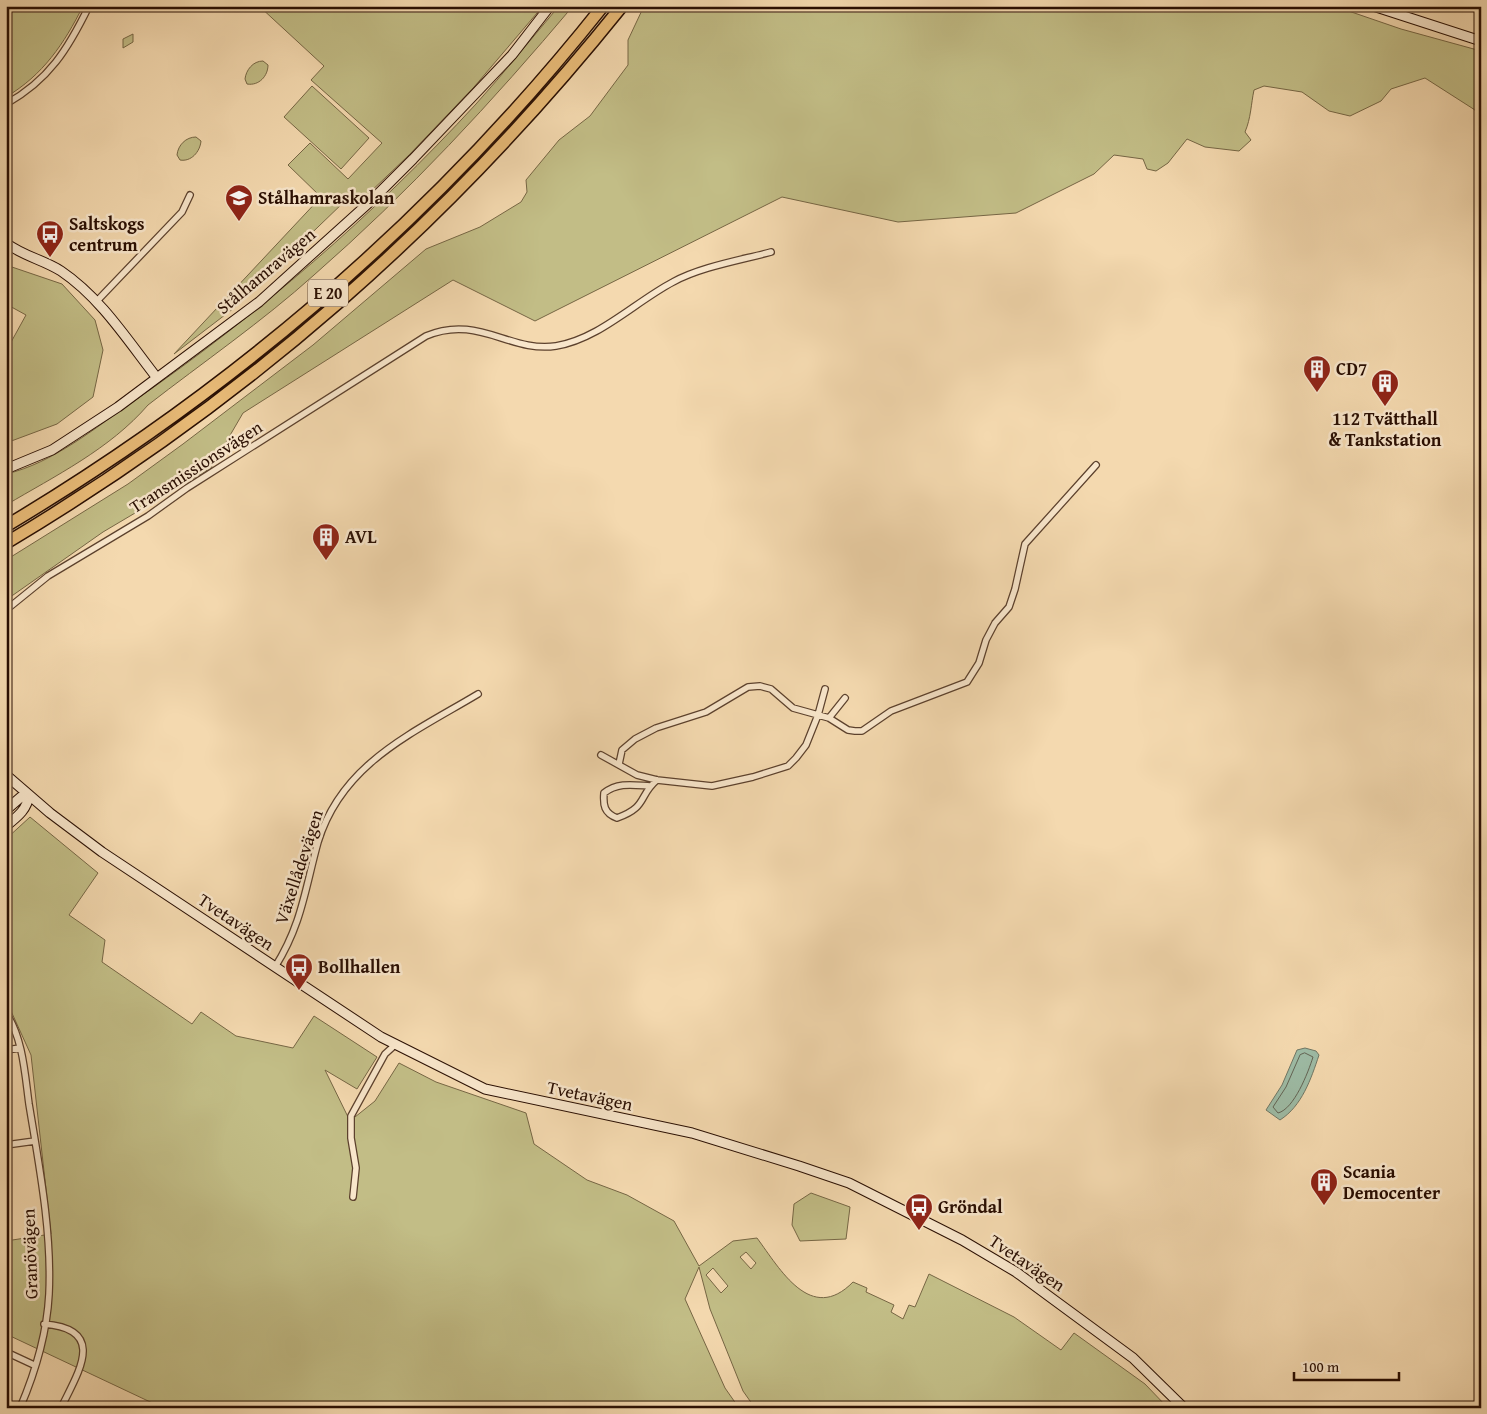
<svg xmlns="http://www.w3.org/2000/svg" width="1487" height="1414" viewBox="0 0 1487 1414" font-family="'Gentium Book Plus',serif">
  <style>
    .green { fill: #c2bd86; stroke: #766644; fill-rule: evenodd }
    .water { fill: #9dbba5; stroke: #6f7664 }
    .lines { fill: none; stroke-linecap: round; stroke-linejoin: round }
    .shore { stroke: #636454; stroke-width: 1 }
    .street-casing { stroke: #5c412d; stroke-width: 8 }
    .secondary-casing { stroke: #290e02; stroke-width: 11 }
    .highway-casing { stroke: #290e02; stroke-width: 14 }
    .street { stroke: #f8e6cb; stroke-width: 5.5 }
    .secondary { stroke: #f8e6cb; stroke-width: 9 }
    .highway { stroke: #eabc78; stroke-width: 11 }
    .labels { text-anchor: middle; stroke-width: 5; stroke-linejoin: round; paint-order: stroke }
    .shield { fill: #f8e6cb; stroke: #674f3e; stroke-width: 1 }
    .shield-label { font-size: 16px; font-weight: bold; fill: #290e02 }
    .poi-label { font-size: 18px; font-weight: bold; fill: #290e02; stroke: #f8e6cb; text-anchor: start }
    .street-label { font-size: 18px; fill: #290e02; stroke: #f8e6cb }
  </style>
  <rect width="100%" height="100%" fill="#f4d9af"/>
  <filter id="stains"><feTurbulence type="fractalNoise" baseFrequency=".004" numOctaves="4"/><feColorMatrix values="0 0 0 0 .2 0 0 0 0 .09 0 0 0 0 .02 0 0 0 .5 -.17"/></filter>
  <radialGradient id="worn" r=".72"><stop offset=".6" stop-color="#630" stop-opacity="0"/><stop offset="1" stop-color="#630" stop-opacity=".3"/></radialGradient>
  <!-- green -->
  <path class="green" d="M 6,6 L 83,6 C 64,44 43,75 6,97 Z
    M 259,6 L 543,6 L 474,87 L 409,155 L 365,197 L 346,200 L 234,308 L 174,354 L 321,197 L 288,165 L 310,143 L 348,179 L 382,143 L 311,80 L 324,66 Z
    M 559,6 L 573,6 C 493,101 408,193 314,275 C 263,321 202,363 148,405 C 110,449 55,476 6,505 L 6,474 C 53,463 95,428 134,401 C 258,315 374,215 476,104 C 504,73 531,39 559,6 Z
    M 644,6 L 1334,6 L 1401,29 L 1481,51 L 1481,125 L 1475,110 L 1425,78 L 1391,89 L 1381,101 L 1350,116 L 1329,111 L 1302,92 L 1264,86 L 1254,90 C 1251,104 1251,118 1245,132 L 1251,140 L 1239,151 L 1205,147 L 1187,139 L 1168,163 L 1156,171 L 1147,169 L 1143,159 L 1114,155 L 1094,174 L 1016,213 L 898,222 L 782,197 L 535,321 L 453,280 L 243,413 L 211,468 L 103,532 L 6,600 L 6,560 L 128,484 L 183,444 L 313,345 L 426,249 L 480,227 L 521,202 L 527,192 L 526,180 L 559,140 L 590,116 L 628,65 L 628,40 Z
    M 133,34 L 133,42 L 123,48 L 123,39 Z
    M 263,61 L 268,65 C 268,76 259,86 247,84 L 245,79 C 246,70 253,61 263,61 Z
    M 312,86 L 369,138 L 341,169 L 284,117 Z
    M 196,137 L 201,141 C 200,152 191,162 180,160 L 177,155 C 178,145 186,137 196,137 Z
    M 6,265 L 62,284 L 95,320 L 103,350 L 93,397 L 57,424 L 6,443 L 6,343 L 10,344 L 26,315 L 6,304 Z
    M 30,817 L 98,873 L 69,915 L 105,940 L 102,962 L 192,1024 L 201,1012 L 236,1036 L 293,1048 L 314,1016 L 377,1057 L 357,1089 L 325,1070 L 350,1121 L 375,1101 L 399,1063 L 436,1082 L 526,1113 L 534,1144 L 587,1180 L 627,1195 L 674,1221 L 699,1266 L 733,1241 L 757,1238 C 780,1269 811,1325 853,1282 L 867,1288 L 866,1292 L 894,1305 L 891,1312 L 903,1319 L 909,1305 L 915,1307 L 929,1274 L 1014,1317 L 1061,1350 L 1074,1333 L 1145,1384 L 1168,1408 L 755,1408 L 743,1391 L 710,1309 L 699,1267 L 685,1299 L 725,1388 L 739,1408 L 163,1408 L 6,1334 L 6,1241 L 51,1234 L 31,1055 L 6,1000 L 6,839 ZM 746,1252 L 756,1263 L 751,1269 L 740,1257 ZM 713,1268 L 728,1286 L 721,1293 L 706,1275 Z
    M 811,1193 L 850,1207 L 846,1239 L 800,1241 L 792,1225 L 794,1204 Z"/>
  <!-- water -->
  <path class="water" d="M 1305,1048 L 1316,1051 L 1319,1055 C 1311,1079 1302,1106 1280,1120 L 1266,1110 L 1282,1085 L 1297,1050 Z"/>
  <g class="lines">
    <!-- shore -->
    <path class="shore" d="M 1305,1053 L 1313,1057 C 1308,1073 1294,1109 1278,1113 L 1273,1107 L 1286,1087 L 1300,1055 Z"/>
    <!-- street casing -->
    <g class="street-casing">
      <path id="street" d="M 6,104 C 49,80 68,49 89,6
        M 96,302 L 182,212 L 190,195
        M 6,610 L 48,576 L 148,516 L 187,488 L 426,336 C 478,314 510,353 556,346 C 599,339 635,302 673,282 C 700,267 741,260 771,252
        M 829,718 L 845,698
        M 601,755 L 637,775 L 657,780 L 712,786 L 753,777 L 788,766 L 796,758 L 806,745 L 818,715 L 825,689
        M 619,764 L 622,750 L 635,739 L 656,728 L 706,712 L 748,687 L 760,686 L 771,689 L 793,708 L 829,718 L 848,730 L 855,731 L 862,731 L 891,711 L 967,682 L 979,663 L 986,640 L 995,623 L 1009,607 L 1015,589 L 1025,544 L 1096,465
        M 650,786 C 633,785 618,782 604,793 C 603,805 604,813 617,818 C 648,807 638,796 657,780
        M 275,967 C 302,924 305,889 318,842 C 342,763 413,733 478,694
        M 6,1013 C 23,1038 25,1075 29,1104 C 39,1165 52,1232 49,1294 C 47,1332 35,1373 20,1408
        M 6,1050 L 20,1048
        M 6,1145 L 35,1141
        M 353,1197 L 356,1168 L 351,1138 L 351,1116 L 385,1054 L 396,1044
        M 44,1324 C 107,1329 79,1371 61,1408
        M 6,1352 L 34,1365"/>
    </g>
    <!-- secondary casing -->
    <g class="secondary-casing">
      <path id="secondary" d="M 1373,6 L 1481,41
        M 6,243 C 23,256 44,260 61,271 C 101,298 128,341 157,378
        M 6,469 L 52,450 L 118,407 L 259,302 L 372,200 L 413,159 L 512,55 L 550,6
        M 6,775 L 50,813 L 102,852 L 381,1037 L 485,1089 L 692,1133 L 799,1166 L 849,1183 L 962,1240 L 1016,1272 L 1133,1358 L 1184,1408
        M 6,810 L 21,797 L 29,795
        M 6,826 C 17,817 27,810 29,795"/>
    </g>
    <!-- highway casing -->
    <g class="highway-casing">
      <path id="highway" d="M 6,526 C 235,389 437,215 603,6
        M 6,543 C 246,400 447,224 622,6"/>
    </g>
    <!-- street -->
    <use href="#street" class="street"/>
    <!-- secondary -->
    <use href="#secondary" class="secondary"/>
    <!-- highway -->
    <use href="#highway" class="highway"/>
  </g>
  <!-- icons -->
  <defs>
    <g id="school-pin" transform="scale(1.4375)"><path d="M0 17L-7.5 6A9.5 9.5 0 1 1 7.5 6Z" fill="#8f2418" stroke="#f8e6cb"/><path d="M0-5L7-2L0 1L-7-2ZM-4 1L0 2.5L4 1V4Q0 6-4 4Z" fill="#fff"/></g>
    <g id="bus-pin" transform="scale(1.4375)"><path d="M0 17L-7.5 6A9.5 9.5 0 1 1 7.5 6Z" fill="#8f2418" stroke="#f8e6cb"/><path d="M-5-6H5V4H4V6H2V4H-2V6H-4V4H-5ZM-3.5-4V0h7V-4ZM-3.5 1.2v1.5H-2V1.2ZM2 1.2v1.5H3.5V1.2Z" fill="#fff"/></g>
    <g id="building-pin" transform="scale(1.4375)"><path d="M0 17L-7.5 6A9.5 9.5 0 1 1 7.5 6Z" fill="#8f2418" stroke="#f8e6cb"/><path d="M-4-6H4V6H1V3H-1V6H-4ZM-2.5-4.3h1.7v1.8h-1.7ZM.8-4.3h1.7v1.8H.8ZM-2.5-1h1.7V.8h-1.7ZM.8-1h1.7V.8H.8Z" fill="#fff"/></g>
  </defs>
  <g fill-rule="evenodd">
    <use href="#school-pin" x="239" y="198"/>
    <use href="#bus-pin" x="50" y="234"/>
    <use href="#building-pin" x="1317" y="369"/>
    <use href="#building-pin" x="1385" y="383"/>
    <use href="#building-pin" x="326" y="537"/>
    <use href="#bus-pin" x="299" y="967"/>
    <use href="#building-pin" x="1324" y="1182"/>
    <use href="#bus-pin" x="919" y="1207"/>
  </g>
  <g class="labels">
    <!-- shield labels -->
    <rect class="shield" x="308" y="279.5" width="40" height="27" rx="4"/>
    <g class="shield-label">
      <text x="328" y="299">E 20</text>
    </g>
    <!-- poi labels -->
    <g class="poi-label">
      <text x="258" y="204">Stålhamraskolan</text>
      <text x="69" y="230">Saltskogs<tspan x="69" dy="21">centrum</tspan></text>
      <text x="1336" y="375">CD7</text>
      <text x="1385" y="425" text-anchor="middle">112 Tvätthall<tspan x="1385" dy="21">&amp; Tankstation</tspan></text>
      <text x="345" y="543">AVL</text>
      <text x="318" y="973">Bollhallen</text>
      <text x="1343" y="1178">Scania<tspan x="1343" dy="21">Democenter</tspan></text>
      <text x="938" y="1213">Gröndal</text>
    </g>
    <!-- street labels -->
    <g class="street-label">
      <text transform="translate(266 271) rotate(-40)" y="6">Stålhamravägen</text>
      <text transform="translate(196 467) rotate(-33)" y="6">Transmissionsvägen</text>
      <text transform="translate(299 867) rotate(-72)" y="6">Växellådevägen</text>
      <text transform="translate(236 922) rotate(34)" y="6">Tvetavägen</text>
      <text transform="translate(590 1096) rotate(12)" y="6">Tvetavägen</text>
      <text transform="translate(30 1254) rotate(-92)" y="6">Granövägen</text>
      <text transform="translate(1027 1263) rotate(34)" y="6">Tvetavägen</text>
    </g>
  </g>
  <!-- margin -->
  <rect width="1487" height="1414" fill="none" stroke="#f4d9af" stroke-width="25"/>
  <rect x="8" y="8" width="1472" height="1399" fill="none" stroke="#290e02" stroke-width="2.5"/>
  <rect x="12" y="12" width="1462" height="1389" fill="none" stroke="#290e02"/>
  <!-- scale -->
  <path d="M1294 1372v8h105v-8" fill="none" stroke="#290e02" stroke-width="2.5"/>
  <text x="1302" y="1372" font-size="15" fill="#290e02" stroke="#f8e6cb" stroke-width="4" paint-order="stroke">100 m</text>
  <rect width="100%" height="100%" filter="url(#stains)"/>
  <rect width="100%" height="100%" fill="url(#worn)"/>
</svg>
